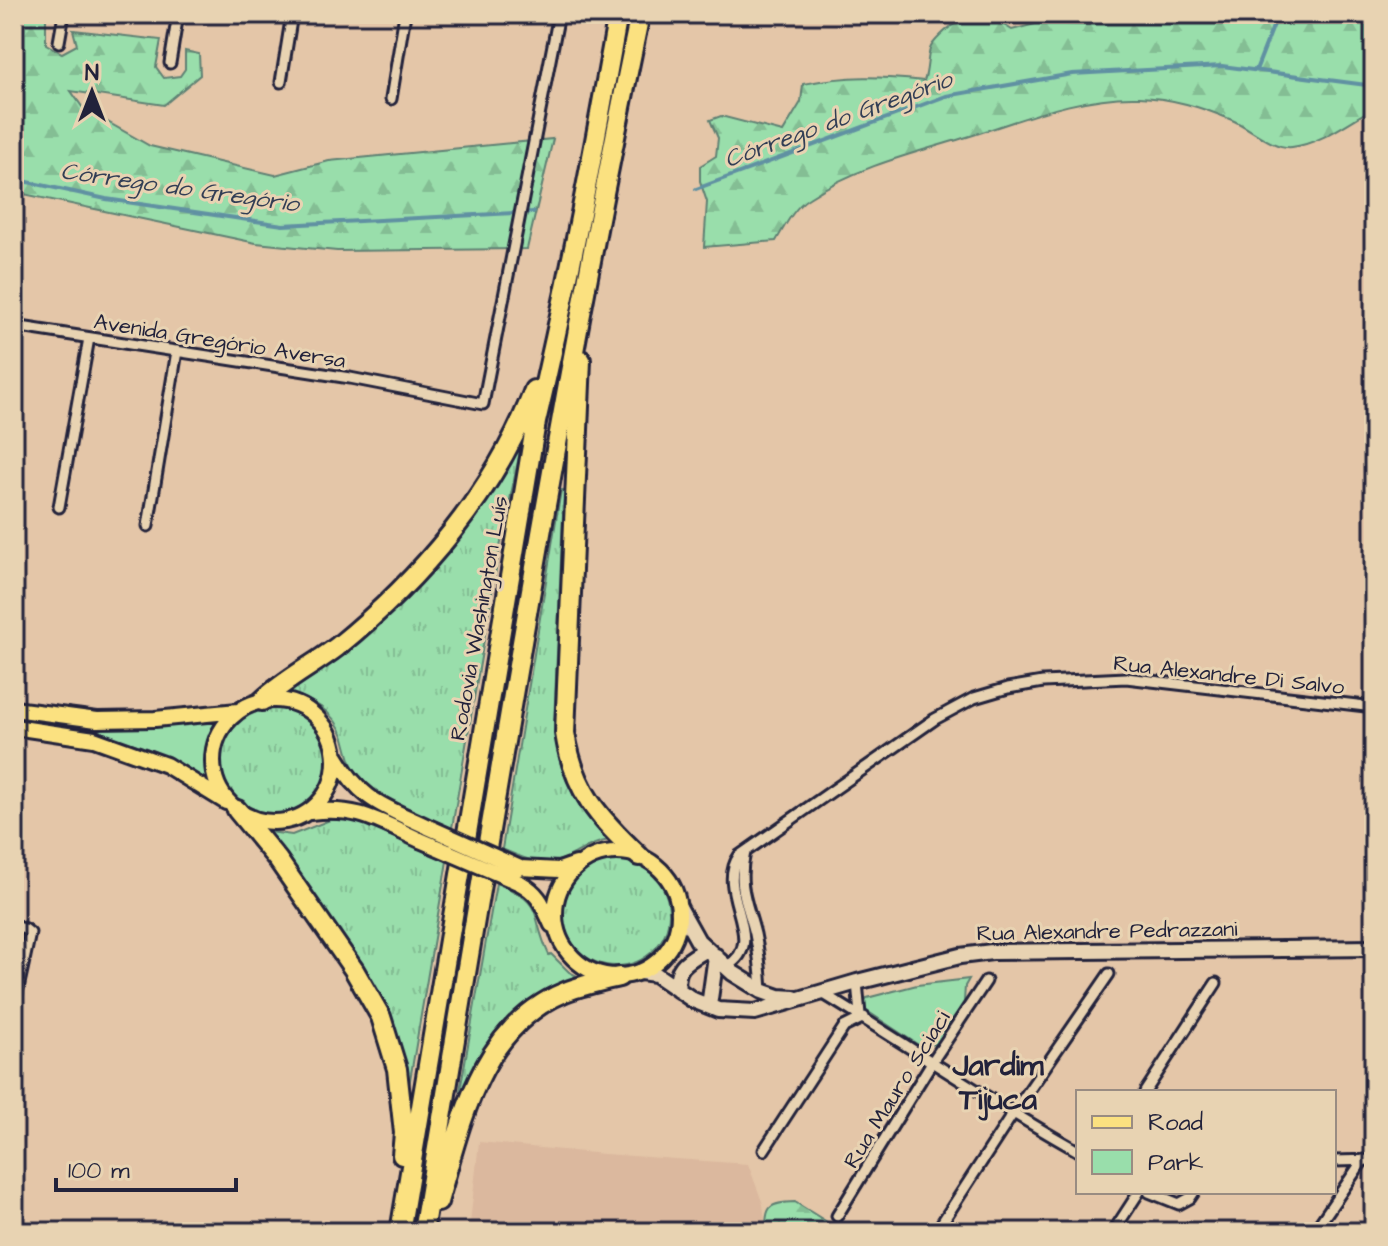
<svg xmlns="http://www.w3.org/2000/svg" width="1388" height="1246" viewBox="0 0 1388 1246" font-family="'Architects Daughter',sans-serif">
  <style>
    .built { fill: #dbb89e }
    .grass { fill: url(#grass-tufts); stroke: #5e8073; stroke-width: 2 }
    .forest { fill: url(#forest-firs); stroke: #5e8073; stroke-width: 2 }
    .green { fill: #99deab; stroke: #5e8073; stroke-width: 2 }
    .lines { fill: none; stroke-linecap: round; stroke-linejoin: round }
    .stream { stroke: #6191a2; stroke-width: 4 }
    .street-casing { stroke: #22223b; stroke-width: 15 }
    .secondary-casing { stroke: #22223b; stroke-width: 20 }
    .primary-casing { stroke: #22223b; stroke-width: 20 }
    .highway-casing { stroke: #22223b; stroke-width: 24 }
    .street { stroke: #e8d3b2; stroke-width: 9 }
    .secondary { stroke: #e8d3b2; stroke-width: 14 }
    .primary { stroke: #fbe180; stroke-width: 14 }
    .highway { stroke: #fbe180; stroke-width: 18 }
    .primary-bridge-casing { stroke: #22223b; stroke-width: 20; stroke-linecap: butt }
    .primary-bridge { stroke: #fbe180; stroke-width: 14 }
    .labels { text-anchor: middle; stroke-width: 6; stroke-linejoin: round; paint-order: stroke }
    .street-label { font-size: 22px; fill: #22223b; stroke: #e8d3b2 }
    .water-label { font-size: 24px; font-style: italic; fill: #323e55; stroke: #e8d3b2 }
    .district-label { font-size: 30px; font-weight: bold; fill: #22223b; stroke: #e8d3b2 }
  </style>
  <defs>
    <pattern id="grass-tufts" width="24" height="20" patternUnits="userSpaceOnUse" patternTransform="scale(2)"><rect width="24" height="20" fill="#99deab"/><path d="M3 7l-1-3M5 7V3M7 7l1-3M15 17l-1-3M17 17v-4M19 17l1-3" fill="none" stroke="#84be94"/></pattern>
    <pattern id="forest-firs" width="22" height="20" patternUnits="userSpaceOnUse" patternTransform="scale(2)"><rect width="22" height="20" fill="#99deab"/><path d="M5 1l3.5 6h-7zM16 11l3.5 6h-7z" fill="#84be94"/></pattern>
  </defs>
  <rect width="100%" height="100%" fill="#e4c6a8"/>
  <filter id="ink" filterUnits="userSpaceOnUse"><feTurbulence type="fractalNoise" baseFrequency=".0125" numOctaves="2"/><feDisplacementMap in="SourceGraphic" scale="16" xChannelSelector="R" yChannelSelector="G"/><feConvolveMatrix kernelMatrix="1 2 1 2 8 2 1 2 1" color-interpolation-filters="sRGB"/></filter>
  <g filter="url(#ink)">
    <!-- built -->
    <path class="built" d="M 479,1142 L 604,1154 L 748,1164 L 763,1204 L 766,1232 L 469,1232 Z"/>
    <!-- grass -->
    <path class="grass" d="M 521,437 L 522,442 L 498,557 L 452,828 C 422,814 382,803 360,778 C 350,766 348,752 344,738 C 334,709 310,699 283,690 L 345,648 Z
      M 561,490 L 564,490 L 554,725 C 557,772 575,808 609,840 C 591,843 581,851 566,858 C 544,869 523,858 502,849 Z
      M219 761a54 54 0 1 1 108 0a54 54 0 1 1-108 0Z
      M 330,820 L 352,820 L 362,823 L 447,861 L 408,1092 L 399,1055 L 261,831 L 292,835 Z
      M563 913a53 53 0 1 1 106 0a53 53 0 1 1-106 0Z
      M 496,883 C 547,904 529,912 549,955 L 551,954 L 569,972 L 585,980 L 565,986 L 465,1090 L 460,1091 Z"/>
    <!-- forest -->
    <path class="forest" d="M 14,14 L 46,14 L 46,44 L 62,53 L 77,45 L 73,30 L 161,40 L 156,67 L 164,78 L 180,76 L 185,69 L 185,51 L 199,54 L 200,75 L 164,105 L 71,91 L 83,108 L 150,146 L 275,175 L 329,161 L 553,139 L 527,249 L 337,251 L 256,243 L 14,192 Z
      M 1097,14 L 1374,14 L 1374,108 C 1349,121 1321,144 1292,147 C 1272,149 1251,128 1232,120 C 1201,107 1172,98 1139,97 C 1081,95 1021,120 967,137 C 914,153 856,167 809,198 C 794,207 785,226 776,241 L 704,247 L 707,202 L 700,181 L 700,166 L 716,156 L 718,138 L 710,120 L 721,116 L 783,132 L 801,102 L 803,84 C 849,75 879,76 924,81 C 928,70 927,59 930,49 C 932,43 938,38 942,34 C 964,12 989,14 1012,30 L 1039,23 L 1089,25 Z
      M 795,1202 L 843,1232 L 766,1232 C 766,1206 768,1203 795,1202 Z"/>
    <!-- green -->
    <path class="green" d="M 14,713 L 218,717 C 206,738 205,757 211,781 C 188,771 167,755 143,747 C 102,732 57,728 14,721 Z
      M 969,979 L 965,986 L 964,1002 L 937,1044 L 920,1046 L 864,1009 L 863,1003 L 867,998 L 917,985 Z"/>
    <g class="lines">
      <!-- stream -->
      <path class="stream" d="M 1256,70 L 1278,14
        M 14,179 L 106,199 L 283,225 L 534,212
        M 696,189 L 946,96 L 1072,74 L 1222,66 L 1374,86"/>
      <!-- street casing -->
      <g class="street-casing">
        <path id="street" d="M 59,42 L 64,14
          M 170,63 L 178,14
          M 281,82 L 292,14
          M 391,99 L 405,14
          M 14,326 L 350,378 L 483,404 L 559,14
          M 59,507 L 89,338
          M 148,526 L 177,351
          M 745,852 C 737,886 747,902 755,934 C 759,953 761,972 762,991
          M 14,926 L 25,929 L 30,933 L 14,1007
          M 727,966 C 770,942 714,891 739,856 L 935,719 L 974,698 L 1008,688 L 1043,682 L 1126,678 L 1374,707
          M 857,982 L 860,1015
          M 822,993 C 908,1045 990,1102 1078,1151
          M 1145,1092 L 1216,983
          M 764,1150 L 844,1027 L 864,1017
          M 1334,1161 L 1374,1160
          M 1149,1192 L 1179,1204 L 1190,1198 L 1194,1192
          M 837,1216 L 932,1062 L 986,981
          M 936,1232 L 1012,1115 L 1109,974
          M 1113,1232 L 1139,1192
          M 1314,1232 L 1363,1160"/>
      </g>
      <!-- secondary casing -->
      <g class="secondary-casing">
        <path id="secondary" d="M 679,907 L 698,941 L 733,973 L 762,991 L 779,997 L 794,998
          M 640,972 L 655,974 L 693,1000 L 718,1010 L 755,1012 L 857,982 L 960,956 L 992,952 L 1374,948
          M 678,990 C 674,965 689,960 707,949
          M 709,1006 L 716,956"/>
      </g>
      <!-- primary casing -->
      <g class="primary-casing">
        <path id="primary" d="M213 761a61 61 0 1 1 122 0a61 61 0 1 1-122 0Z
          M 14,709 L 97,720 L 155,719 L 238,711
          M 14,727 L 94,739 L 166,765 L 226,802
          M 336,757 C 362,802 384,806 428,827
          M 310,812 C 358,806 378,821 420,840
          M555 914a62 62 0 1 1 124 0a62 62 0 1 1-124 0Z
          M 520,868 L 559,870 L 576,864
          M 520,883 C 540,894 543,906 552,925"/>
      </g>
      <!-- highway casing -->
      <g class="highway-casing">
        <path id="highway" d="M 581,360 L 565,733 C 574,791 598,817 639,856
          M 262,701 C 284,680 312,666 337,647 C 420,580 496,491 534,390
          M 237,810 L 278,860 L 354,970 L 381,1017 L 397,1069 L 404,1133 L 402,1155
          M 438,1202 C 461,1124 479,1027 565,992 C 582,985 601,981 619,977
          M 400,1232 L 536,422 C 568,287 594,151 618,14
          M 423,1232 C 491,825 556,418 640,14"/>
      </g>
      <!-- street -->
      <use href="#street" class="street"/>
      <!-- secondary -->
      <use href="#secondary" class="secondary"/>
      <!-- primary -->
      <use href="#primary" class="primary"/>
      <!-- highway -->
      <use href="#highway" class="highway"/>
      <!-- primary-bridge casing -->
      <g class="primary-bridge-casing">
        <path id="primary-bridge" d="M 428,827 L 520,868
          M 420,840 L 520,883"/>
      </g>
      <!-- primary-bridge -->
      <use href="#primary-bridge" class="primary-bridge"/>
    </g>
  </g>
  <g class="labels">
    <!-- street labels -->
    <g class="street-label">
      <text transform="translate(220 340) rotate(9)" y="8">Avenida Gregório Aversa</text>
      <text transform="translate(478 618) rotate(-80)" y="8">Rodovia Washington Luís</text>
      <text transform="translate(1229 674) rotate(6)" y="8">Rua Alexandre Di Salvo</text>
      <text transform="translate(1107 930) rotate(-1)" y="8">Rua Alexandre Pedrazzani</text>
      <text transform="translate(896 1089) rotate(-58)" y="8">Rua Mauro Sciaci</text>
    </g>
    <!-- water labels -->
    <g class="water-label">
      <text transform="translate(838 119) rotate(-20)" y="8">Córrego do Gregório</text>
      <text transform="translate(180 187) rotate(8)" y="8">Córrego do Gregório</text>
    </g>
    <!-- district labels -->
    <g class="district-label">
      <text x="998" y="1075">Jardim<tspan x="998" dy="34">Tijuca</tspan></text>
    </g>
  </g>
  <!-- margin -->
  <rect width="1388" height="1246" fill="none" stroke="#e8d3b2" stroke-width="48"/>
  <rect x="24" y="24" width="1340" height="1198" fill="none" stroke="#22223b" stroke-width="3" filter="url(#ink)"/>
  <!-- legend -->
  <rect x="1076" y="1090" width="260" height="104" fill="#e8d3b2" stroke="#998c82" stroke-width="2"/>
  <rect x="1092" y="1116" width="40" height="12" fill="#fbe180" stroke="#998c82" stroke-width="2"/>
  <text x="1148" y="1130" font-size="24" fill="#22223b">Road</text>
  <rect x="1092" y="1150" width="40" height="24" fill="#99deab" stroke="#998c82" stroke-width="2"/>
  <text x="1148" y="1170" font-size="24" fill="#22223b">Park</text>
  <!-- north arrow -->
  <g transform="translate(92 92)" stroke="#e8d3b2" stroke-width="6" paint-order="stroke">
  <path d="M0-6L14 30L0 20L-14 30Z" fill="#22223b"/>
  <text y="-12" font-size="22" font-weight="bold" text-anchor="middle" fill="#22223b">N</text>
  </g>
  <!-- scale -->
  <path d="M56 1178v12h180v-12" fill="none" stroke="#22223b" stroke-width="4"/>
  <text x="68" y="1178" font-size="24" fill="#22223b" stroke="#e8d3b2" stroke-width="6" paint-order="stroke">100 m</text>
</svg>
